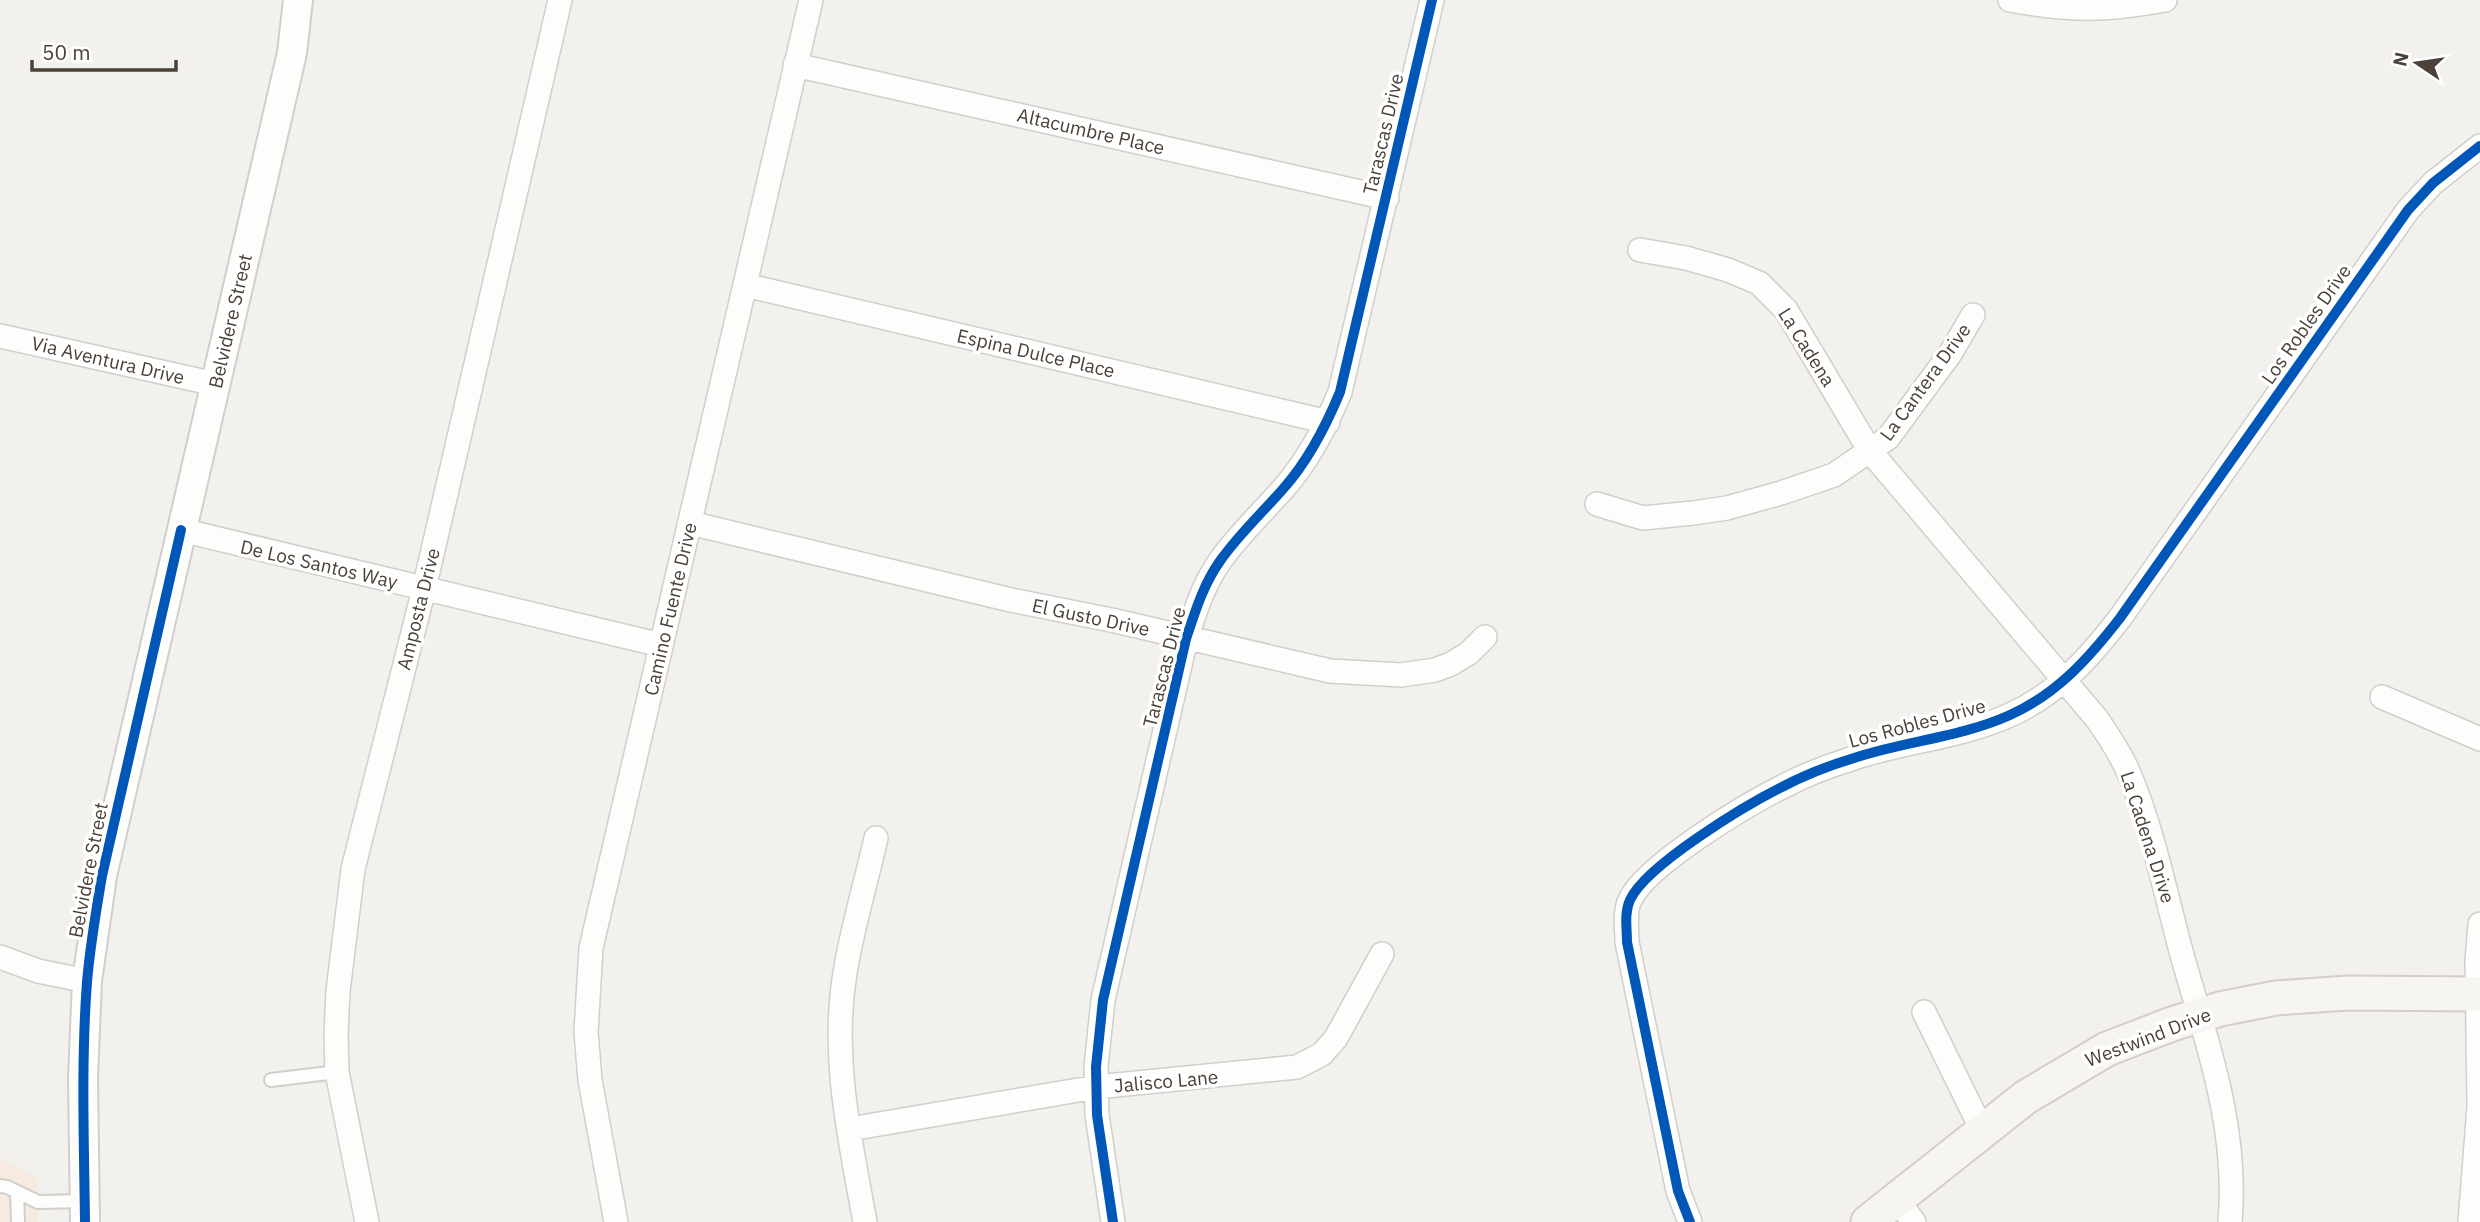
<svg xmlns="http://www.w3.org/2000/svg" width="2480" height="1222" viewBox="0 0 2480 1222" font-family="'IBM Plex Sans',sans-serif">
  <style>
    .commercial { fill: #f6eae1 }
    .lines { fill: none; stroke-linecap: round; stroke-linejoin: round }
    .service-casing { stroke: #d1cecb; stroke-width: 16 }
    .minor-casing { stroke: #d1cecb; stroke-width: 26 }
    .tertiary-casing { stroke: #d1cecb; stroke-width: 32 }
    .secondary-casing { stroke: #d4cec6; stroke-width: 37 }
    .service { stroke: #fdfdfc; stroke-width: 12 }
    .minor { stroke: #fdfdfc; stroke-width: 23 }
    .tertiary { stroke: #fdfdfc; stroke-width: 28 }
    .secondary { stroke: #f7f5f1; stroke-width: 33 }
    .cycleway-casing { stroke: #fff; stroke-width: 15 }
    .cycleway { stroke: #0057b8; stroke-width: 10 }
    .labels { text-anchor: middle; stroke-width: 7; stroke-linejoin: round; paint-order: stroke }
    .street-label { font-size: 19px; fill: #4b4138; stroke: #fff }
  </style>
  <rect width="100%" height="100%" fill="#f3f1ee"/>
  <!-- commercial -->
  <path class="commercial" d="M 0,1157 L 37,1177 L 38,1222 L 0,1222 Z"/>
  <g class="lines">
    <!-- service casing -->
    <g class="service-casing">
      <path id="service" d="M 271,1080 L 337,1072
        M 0,1186 L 7,1187 L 38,1202 L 85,1201
        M 17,1192 L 18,1222"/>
    </g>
    <!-- minor casing -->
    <g class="minor-casing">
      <path id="minor" d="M 2010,0 C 2069,11 2106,11 2165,0
        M 795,65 L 1387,198
        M 1640,250 L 1686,258 L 1728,270 L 1759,283 L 1786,310 L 1870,451 L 2097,719 C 2108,735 2119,751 2127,769 C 2154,830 2166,898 2184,962 C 2209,1048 2238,1131 2230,1222
        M 745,285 L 1328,422
        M 0,336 L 215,384
        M 1597,504 L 1643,518 L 1693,513 L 1727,508 L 1781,493 L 1834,475 L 1888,438 L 1950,354 L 1973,315
        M 690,523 L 1011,600 L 1116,621 L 1330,671 L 1401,675 L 1435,670 L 1451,664 L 1469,653 L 1485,637
        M 181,530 L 661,645
        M 2382,697 L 2480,739
        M 0,957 L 38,971 L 87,981
        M 1924,1012 L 1982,1130
        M 850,1129 L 1096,1087 L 1297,1067 L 1322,1054 L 1336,1038 L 1382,954
        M 1896,1199 L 1914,1222
        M 367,1222 L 337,1072 L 336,1034 L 338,991 L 353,869 L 424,589 L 560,0
        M 616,1222 L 590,1080 L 586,1032 L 591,948 L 811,0
        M 865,1222 C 850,1140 831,1056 845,973 C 852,928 866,883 876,838
        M 1113,1222 L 1097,1115 L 1096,1067 L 1103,1000 L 1186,639 C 1195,612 1203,585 1220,561 C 1239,534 1262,513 1283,489 C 1308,461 1326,426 1340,392 L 1432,0
        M 1690,1222 L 1678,1191 L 1627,942 C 1627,928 1624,913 1630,900 C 1646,865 1746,805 1782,787 C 1803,776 1828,766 1851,759 C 1903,741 1959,738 2010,715 C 2057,694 2089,658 2120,618 L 2408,210 L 2433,183 L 2480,146
        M 2470,1222 L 2479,1107 L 2477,961 L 2480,924"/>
    </g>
    <!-- tertiary casing -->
    <g class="tertiary-casing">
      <path id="tertiary" d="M 85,1222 L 83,1079 L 87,981 L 102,876 L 292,53 L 298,0"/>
    </g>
    <!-- secondary casing -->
    <g class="secondary-casing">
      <path id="secondary" d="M 1868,1222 L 2026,1097 L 2107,1049 L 2172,1024 L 2220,1009 L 2276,998 L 2348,993 L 2480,994"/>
    </g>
    <!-- service -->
    <use href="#service" class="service"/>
    <!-- minor -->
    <use href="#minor" class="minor"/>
    <!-- tertiary -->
    <use href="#tertiary" class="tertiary"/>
    <!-- secondary -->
    <use href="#secondary" class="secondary"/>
    <!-- cycleway casing -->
    <g class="cycleway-casing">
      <path id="cycleway" d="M 85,1222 C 84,1142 81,1062 87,982 C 90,946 96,911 102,876 L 181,530
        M 1113,1222 L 1097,1115 L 1096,1067 L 1103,1000 L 1186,639 C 1195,612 1203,585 1220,561 C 1239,534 1262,513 1283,489 C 1308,461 1326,426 1340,392 L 1432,0
        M 1690,1222 L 1678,1191 L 1627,942 C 1627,928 1624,913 1630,900 C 1646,865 1746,805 1782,787 C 1803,776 1828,766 1851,759 C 1903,741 1959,738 2010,715 C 2057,694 2089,658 2120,618 L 2408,210 L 2433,183 L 2480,146"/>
    </g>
    <!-- cycleway -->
    <use href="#cycleway" class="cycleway"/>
  </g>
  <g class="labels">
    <!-- street labels -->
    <g class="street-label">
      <text transform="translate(1091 131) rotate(13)" y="7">Altacumbre Place</text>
      <text transform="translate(1383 134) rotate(-77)" y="7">Tarascas Drive</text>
      <text transform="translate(230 321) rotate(-77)" y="7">Belvidere Street</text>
      <text transform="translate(2306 324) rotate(-55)" y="7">Los Robles Drive</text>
      <text transform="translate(1807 347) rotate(58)" y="7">La Cadena</text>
      <text transform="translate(1036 353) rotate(13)" y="7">Espina Dulce Place</text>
      <text transform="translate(108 360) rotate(13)" y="7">Via Aventura Drive</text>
      <text transform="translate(1925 382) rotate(-54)" y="7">La Cantera Drive</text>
      <text transform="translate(319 564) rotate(13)" y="7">De Los Santos Way</text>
      <text transform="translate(418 609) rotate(-76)" y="7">Amposta Drive</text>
      <text transform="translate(670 609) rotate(-77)" y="7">Camino Fuente Drive</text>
      <text transform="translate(1091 617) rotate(12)" y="7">El Gusto Drive</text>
      <text transform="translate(1164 667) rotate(-76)" y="7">Tarascas Drive</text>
      <text transform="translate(1917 723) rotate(-15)" y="7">Los Robles Drive</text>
      <text transform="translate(2148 837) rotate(72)" y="7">La Cadena Drive</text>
      <text transform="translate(88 870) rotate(-79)" y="7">Belvidere Street</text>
      <text transform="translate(2148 1037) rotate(-21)" y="7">Westwind Drive</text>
      <text transform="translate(1166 1081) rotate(-5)" y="7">Jalisco Lane</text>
    </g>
  </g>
  <!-- north arrow -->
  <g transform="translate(2417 63) rotate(283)" stroke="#ffffff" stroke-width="5" paint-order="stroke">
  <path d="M0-5L12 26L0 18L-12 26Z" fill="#4b4138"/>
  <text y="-10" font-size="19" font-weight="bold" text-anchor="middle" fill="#4b4138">N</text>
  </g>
  <!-- scale -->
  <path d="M32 60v10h144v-10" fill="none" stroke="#4b4138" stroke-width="3.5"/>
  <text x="42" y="60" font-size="21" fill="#4b4138" stroke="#ffffff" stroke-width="5" paint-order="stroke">50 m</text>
</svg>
